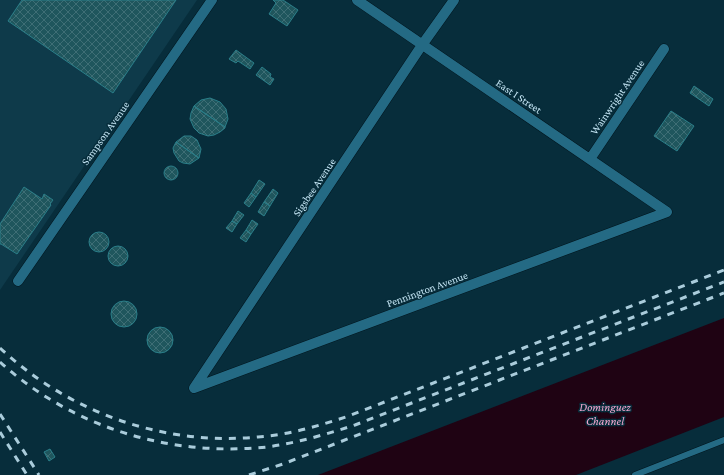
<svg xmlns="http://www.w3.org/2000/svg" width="724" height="475" viewBox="0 0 724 475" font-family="'Crimson Pro',serif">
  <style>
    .built { fill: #0e3a4a }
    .water { fill: #1f0313 }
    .building { fill: url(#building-cross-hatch); stroke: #2a7e89 }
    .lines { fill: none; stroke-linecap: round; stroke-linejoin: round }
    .lane-casing { stroke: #01141c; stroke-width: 7 }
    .street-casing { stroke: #01141c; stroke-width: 11 }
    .lane { stroke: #246a84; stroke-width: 6 }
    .street { stroke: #246a84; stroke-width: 10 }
    .rail { stroke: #aaccdb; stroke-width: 3; stroke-dasharray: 7 7; stroke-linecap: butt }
    .labels { text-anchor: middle; stroke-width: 3; stroke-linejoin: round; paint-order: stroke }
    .street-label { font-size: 11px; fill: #c5e6f5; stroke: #072d3b }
    .water-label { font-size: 12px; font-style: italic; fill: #f4a7d0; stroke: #072d3b }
  </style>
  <defs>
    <pattern id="building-cross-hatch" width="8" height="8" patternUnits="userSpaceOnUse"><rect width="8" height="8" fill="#1f565d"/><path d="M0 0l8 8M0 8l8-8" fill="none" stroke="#3e6e75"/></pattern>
  </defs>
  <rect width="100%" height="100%" fill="#072d3b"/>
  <!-- built -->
  <path class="built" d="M 0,0 L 197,0 L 0,290 Z"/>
  <!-- water -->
  <path class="water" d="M 724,318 L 724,417 L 576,475 L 318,475 Z"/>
  <!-- building -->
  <path class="building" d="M 22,0 L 176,0 L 113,93 L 8,21 Z
    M 273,0 L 283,0 L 298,10 L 287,26 L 269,14 L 276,3 Z
    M 236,50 L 254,63 L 250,69 L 238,61 L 236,63 L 229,59 Z
    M 262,67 L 271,74 L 270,77 L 274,79 L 270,85 L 256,75 Z
    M 694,86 L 713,99 L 709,106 L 690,93 Z
    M 210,98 L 220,102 L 226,109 L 228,119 L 225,127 L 194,106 L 201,100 Z
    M 194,106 L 225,127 L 225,128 L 220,132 L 214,135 L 208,136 L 199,133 L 194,128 L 190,119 L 191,113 Z
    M 671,111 L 694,126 L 677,151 L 654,136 Z
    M 184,136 L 191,136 L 197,140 L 201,149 L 199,158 L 176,142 Z
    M 176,142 L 199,158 L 190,164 L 183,163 L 179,161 L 174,153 L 173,148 Z
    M164 173a7 7 0 1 1 14 0a7 7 0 1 1-14 0Z
    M 259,180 L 265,184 L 256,197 L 251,193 Z
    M 24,187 L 42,199 L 44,194 L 53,200 L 50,204 L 51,205 L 17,254 L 1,244 L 0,244 L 0,224 Z
    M 273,189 L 278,193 L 270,206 L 264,202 Z
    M 251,193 L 256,197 L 249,207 L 244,203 Z
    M 264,202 L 270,206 L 264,216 L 258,212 Z
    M 238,211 L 244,215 L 237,224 L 232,221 Z
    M 252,220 L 258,224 L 251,234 L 246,230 Z
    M 232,221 L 237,224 L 232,232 L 226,228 Z
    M 246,230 L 251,234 L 246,242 L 240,238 Z
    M89 242a10 10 0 1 1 20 0a10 10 0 1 1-20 0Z
    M108 256a10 10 0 1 1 20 0a10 10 0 1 1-20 0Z
    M111 314a13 13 0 1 1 26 0a13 13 0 1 1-26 0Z
    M147 340a13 13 0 1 1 26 0a13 13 0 1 1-26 0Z
    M 50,449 L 55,457 L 49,461 L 44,452 Z"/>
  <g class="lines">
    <!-- lane casing -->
    <g class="lane-casing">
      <path id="lane" d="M 635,475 L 724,440"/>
    </g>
    <!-- street casing -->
    <g class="street-casing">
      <path id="street" d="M 357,0 L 667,212
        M 590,159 L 664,49
        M 18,281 L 212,0
        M 194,388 L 667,212
        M 194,388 L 422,45 L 454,0"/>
    </g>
    <!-- lane -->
    <use href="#lane" class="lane"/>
    <!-- street -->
    <use href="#street" class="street"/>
    <!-- rail -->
    <path class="rail" d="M 0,348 C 70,413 163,446 258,437 C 288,435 318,426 346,417 L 724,270
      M 0,362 C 73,428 170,457 267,447 C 297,443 327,434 355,425 L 724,282
      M 0,414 L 39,475
      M 0,432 L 27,475
      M 249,475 L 283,464 L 724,293"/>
  </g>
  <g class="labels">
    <!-- street labels -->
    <g class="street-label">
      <text transform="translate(519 96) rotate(34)" y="4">East I Street</text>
      <text transform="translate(617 97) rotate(-56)" y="4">Wainwright Avenue</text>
      <text transform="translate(105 133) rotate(-55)" y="4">Sampson Avenue</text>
      <text transform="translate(314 187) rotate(-56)" y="4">Sigsbee Avenue</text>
      <text transform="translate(427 289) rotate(-20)" y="4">Pennington Avenue</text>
    </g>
    <!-- water labels -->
    <g class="water-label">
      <text x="605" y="411">Dominguez<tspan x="605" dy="14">Channel</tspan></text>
    </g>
  </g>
</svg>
